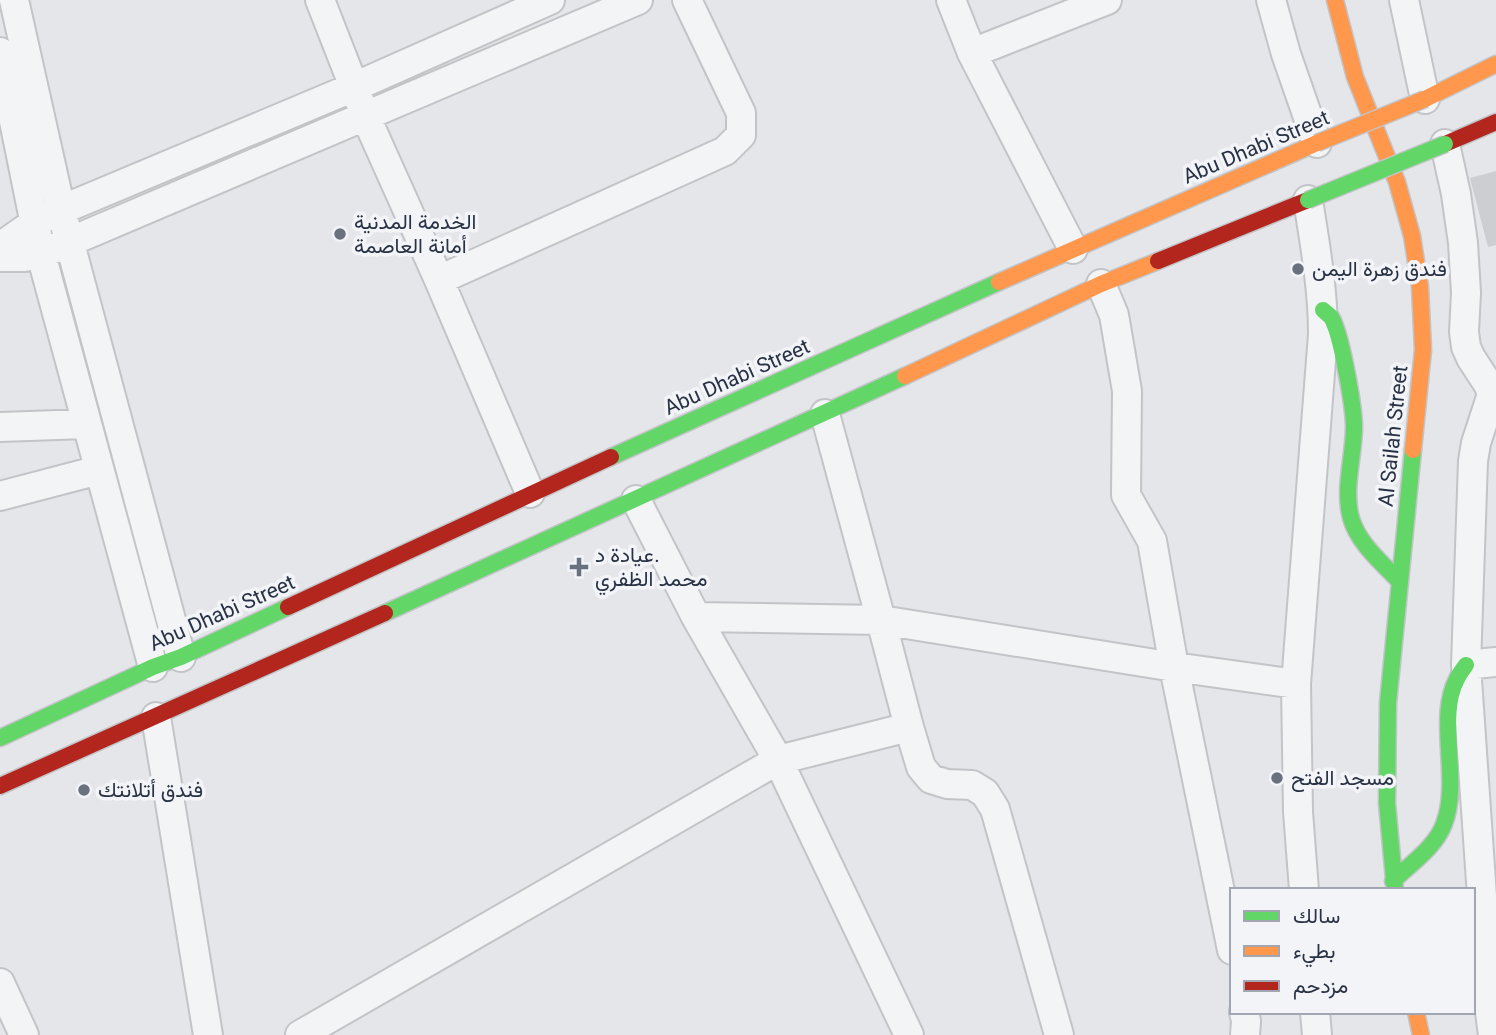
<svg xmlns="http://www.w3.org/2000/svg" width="1496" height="1035" viewBox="0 0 1496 1035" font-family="Roboto,Vazirmatn,sans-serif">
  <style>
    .building { fill: #ccced2 }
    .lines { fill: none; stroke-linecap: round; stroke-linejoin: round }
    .street-casing { stroke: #c2c4c7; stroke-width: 32 }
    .fast-casing { stroke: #c2c4c7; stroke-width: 19 }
    .slow-casing { stroke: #c2c4c7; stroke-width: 19 }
    .jam-casing { stroke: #c2c4c7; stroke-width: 19 }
    .street { stroke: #f3f4f6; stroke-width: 28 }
    .fast { stroke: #63d668; stroke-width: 16 }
    .slow { stroke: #ff974d; stroke-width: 16 }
    .jam { stroke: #b3261e; stroke-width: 16 }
    .fast-bridge-casing { stroke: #c2c4c7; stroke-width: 19; stroke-linecap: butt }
    .slow-bridge-casing { stroke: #c2c4c7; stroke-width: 19; stroke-linecap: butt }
    .fast-bridge { stroke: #63d668; stroke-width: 16 }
    .slow-bridge { stroke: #ff974d; stroke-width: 16 }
    .poi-dot { fill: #6a717e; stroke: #f2f4f8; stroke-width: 2.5 }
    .labels { text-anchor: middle; stroke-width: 7; stroke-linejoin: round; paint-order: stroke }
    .street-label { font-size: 21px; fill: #293244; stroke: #f2f4f8 }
    .poi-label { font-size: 21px; fill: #293244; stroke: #f2f4f8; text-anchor: start }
  </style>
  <rect width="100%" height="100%" fill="#e4e6e9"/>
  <!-- building -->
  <path class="building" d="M 1496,171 L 1496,245 L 1488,247 L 1470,178 Z"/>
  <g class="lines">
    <!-- street casing -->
    <g class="street-casing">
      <path id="street" d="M 14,0 L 61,210 L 181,657
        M 320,0 L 365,115 L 439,280 L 530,493
        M 951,0 L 972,53 L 1073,249
        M 1271,0 L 1286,54 L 1317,143
        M 1404,0 L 1425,99
        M 0,52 L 41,254 L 153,667
        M 972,53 L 1107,0
        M 1445,144 L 1456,194 L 1463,243 L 1466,293 L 1464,332 L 1466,347 L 1471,358 L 1488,384 L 1492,394 L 1476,443 L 1473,461 L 1466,665 L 1490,1012 L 1493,1035
        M 0,247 L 34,223 L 61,210 L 354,87 L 550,0
        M 0,257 L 24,257 L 41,254 L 638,0
        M 439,280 L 725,151 L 741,135 L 741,113 L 687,0
        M 1101,284 L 1114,315 L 1127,391 L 1126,495 L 1152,541 L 1174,667 L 1232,950
        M 825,414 L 881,620 L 909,727 L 921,767 L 931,779 L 947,784 L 972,785 L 985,793 L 995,809 L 1059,1035
        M 0,427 L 86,424
        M 0,496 L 99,470
        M 636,500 L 696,617 L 778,760 L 909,1035
        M 696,617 L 881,620 L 1174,667 L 1296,684
        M 1466,665 L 1496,662
        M 156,717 L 208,1035
        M 1304,890 L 1298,812 L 1296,684 L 1323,334 C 1323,289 1315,245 1308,200
        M 0,983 L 24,1035
        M 1244,1012 L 1246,1021 L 1245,1035
        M 1315,1012 L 1317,1035
        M 300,1035 L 778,760 L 909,727"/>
    </g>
    <!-- fast casing -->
    <g class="fast-casing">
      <path id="fast" d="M 1323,310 C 1325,312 1329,315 1331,317 C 1341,333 1354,407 1354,427 C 1354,456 1343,489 1351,518 C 1358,543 1381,562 1399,581
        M 611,457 L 999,282
        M 385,613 L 905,376
        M 0,738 L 153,667 L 181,657 L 288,607
        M 1393,881 C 1410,864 1435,848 1444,824 C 1461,780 1436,718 1457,679 C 1459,674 1463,669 1466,665
        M 1395,890 L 1387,803 L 1388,703 L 1413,450"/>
    </g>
    <!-- slow casing -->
    <g class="slow-casing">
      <path id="slow" d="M 1335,0 L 1355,77 L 1397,182 L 1412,236 L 1420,287 L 1423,350 L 1413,450
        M 1425,99 L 1496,64
        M 999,282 L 1317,143
        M 905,376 L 1101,284 L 1158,261
        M 1416,1012 L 1421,1035"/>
    </g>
    <!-- jam casing -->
    <g class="jam-casing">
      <path id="jam" d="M 1445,144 L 1496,122
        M 1158,261 L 1308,200
        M 288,607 L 611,457
        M 0,786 L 385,613"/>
    </g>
    <!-- street -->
    <use href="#street" class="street"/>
    <!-- fast -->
    <use href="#fast" class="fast"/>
    <!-- slow -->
    <use href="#slow" class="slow"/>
    <!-- jam -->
    <use href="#jam" class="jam"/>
    <!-- fast-bridge casing -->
    <g class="fast-bridge-casing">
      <path id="fast-bridge" d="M 1308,200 L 1445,144"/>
    </g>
    <!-- slow-bridge casing -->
    <g class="slow-bridge-casing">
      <path id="slow-bridge" d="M 1317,143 L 1425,99"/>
    </g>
    <!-- fast-bridge -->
    <use href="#fast-bridge" class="fast-bridge"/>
    <!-- slow-bridge -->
    <use href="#slow-bridge" class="slow-bridge"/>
  </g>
  <!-- markers -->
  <g class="poi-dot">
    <circle cx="340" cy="234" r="7"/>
    <circle cx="1298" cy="269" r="7"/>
    <path d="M575.5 556.5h7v7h7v7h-7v7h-7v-7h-7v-7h7z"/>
    <circle cx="1277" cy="778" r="7"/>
    <circle cx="84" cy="790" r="7"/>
  </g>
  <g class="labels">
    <!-- street labels -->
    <g class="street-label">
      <text transform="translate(1256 147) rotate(-23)" y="7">Abu Dhabi Street</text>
      <text transform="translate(737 377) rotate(-24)" y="7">Abu Dhabi Street</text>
      <text transform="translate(1393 436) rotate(-84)" y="7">Al Sailah Street</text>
      <text transform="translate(222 613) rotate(-24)" y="7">Abu Dhabi Street</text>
    </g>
    <!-- poi labels -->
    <g class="poi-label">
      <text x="354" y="229">الخدمة المدنية<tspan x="354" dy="24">أمانة العاصمة</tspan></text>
      <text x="1312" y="276">فندق زهرة اليمن</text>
      <text x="595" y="562">عيادة د.<tspan x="595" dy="24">محمد الظفري</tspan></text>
      <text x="1291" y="785">مسجد الفتح</text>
      <text x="98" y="797">فندق أتلانتك</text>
    </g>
  </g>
  <!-- legend -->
  <rect x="1230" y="888" width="245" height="126" fill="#f2f4f8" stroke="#a2a6b0" stroke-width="2"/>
  <rect x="1244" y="911" width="35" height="10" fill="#63d668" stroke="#a2a6b0" stroke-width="2"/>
  <text x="1293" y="923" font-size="21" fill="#293244">سالك</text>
  <rect x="1244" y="946" width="35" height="10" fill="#ff974d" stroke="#a2a6b0" stroke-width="2"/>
  <text x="1293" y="958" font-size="21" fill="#293244">بطيء</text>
  <rect x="1244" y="981" width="35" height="10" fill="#b3261e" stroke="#a2a6b0" stroke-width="2"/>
  <text x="1293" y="993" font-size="21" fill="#293244">مزدحم</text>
</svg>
